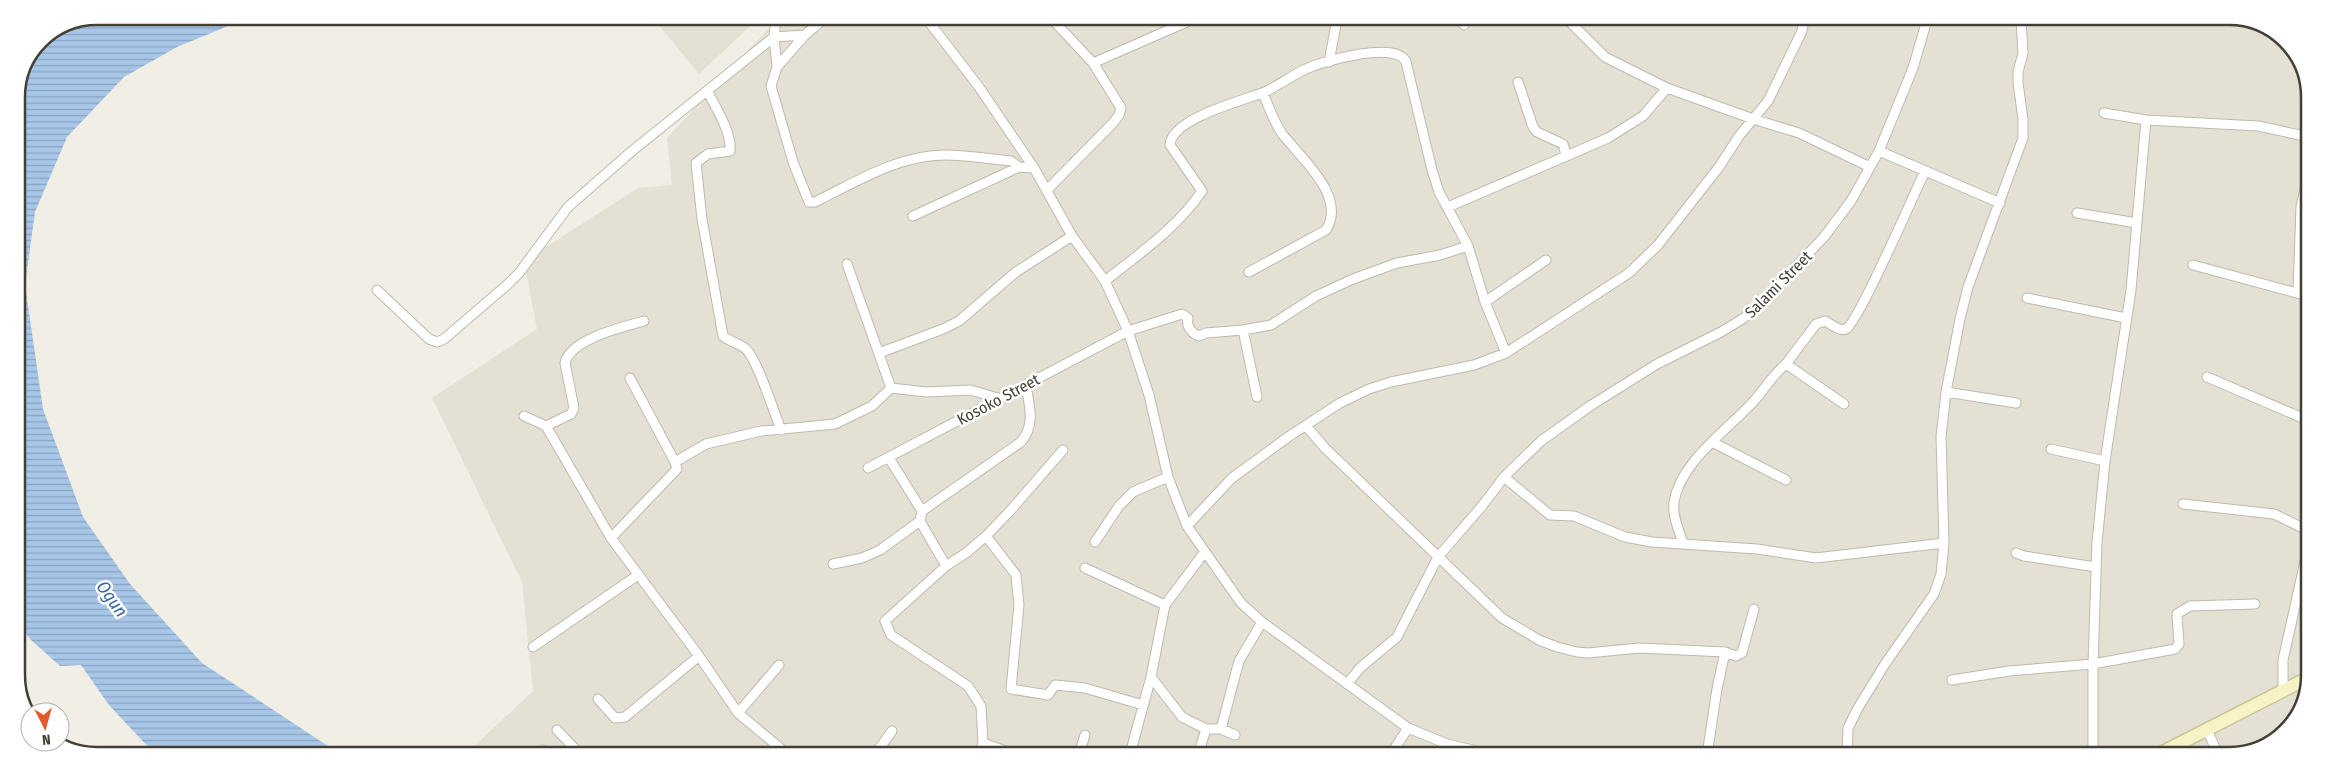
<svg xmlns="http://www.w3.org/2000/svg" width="2326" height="772" viewBox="0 0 2326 772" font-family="'Fira Sans Condensed',sans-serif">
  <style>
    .residential { fill: #e4e1d4 }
    .water { fill: url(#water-rules) }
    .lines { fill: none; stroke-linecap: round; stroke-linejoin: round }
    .minor-casing { stroke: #beb9ac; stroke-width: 11 }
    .secondary-casing { stroke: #ccc499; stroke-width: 15 }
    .minor { stroke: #fff; stroke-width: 9 }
    .secondary { stroke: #f8f2c7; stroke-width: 12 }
    .labels { text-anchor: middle; stroke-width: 5; stroke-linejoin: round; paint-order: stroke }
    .street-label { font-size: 16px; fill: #423f35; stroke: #fff }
    .water-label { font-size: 18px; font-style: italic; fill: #3a6aa2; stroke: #fff }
    .rim { fill: none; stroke: #423f35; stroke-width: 2.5 }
  </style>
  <defs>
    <pattern id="water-rules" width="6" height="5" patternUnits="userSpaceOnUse" patternTransform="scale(1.25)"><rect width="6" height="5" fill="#a7c6e8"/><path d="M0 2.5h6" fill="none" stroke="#8aa2bd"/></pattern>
  </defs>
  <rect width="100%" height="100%" fill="#f0eee5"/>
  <!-- residential -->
  <path class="residential" d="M 652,17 L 759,18 L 699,74 Z
    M 786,18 L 2255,20 L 2293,48 L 2310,92 L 2306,701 L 2278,739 L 2229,756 L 468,752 L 533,691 L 522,582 L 432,398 L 537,329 L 524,261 L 638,188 L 672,185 L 667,138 L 767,30 Z"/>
  <!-- water -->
  <path class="water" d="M 97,16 L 250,17 L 177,47 L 124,77 L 67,137 L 35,212 L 25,285 L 43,409 L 83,517 L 130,584 L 202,663 L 337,752 L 153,752 L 109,705 L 81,665 L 60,666 L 30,639 L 16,619 L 16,92 L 40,40 Z"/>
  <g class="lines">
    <!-- minor casing -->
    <g class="minor-casing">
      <path id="minor" d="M 776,18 L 774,37 L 777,67 L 771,86 L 793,162 L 809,202 L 815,202 C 856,182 898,155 945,155 C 967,155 989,159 1011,161 L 1019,167 L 1034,168
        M 926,18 L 979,87 L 1034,168 L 1072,236 L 1105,281 L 1128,331 L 1149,395 L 1168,477 L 1187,526 L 1241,603 L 1262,622 L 1408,728 L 1447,744 L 1490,754
        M 1567,19 L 1605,57 L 1667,88 L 1753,119 L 1799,133 L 1870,167
        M 1464,25 L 1465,19
        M 1329,62 L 1337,19
        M 1093,63 L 1196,18
        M 777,67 L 805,35 L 825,18
        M 1518,82 L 1533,127 L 1537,132 L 1563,144 L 1566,155
        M 708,92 C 716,108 732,133 730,151 L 708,154 L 696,163 L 702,219 L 723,336 C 730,342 743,345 747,350 C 758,362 774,412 781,430
        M 2104,113 L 2146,120 L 2258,126 L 2309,137
        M 1879,151 L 2000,203
        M 1047,190 L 1113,123 L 1119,115 L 1121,108 L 1093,63 L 1051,18
        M 1448,207 L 1608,138 L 1643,116 L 1667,88
        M 2077,213 L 2137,223
        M 913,216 L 1019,167
        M 847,264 L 891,388
        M 2193,265 L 2308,296
        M 1249,272 L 1326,230 C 1347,197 1302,159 1283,135 C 1274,123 1269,107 1263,93
        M 1105,281 C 1140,253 1177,228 1202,191 L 1170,145 C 1171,119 1241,101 1262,93 C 1278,87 1291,75 1306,69 C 1323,61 1397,40 1406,62 L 1432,170 L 1439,192 L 1468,246 L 1485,302 L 1506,353
        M 377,290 L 429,339 L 437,342 L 444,339 L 507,285 L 519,273 L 568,207 L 632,151 L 774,37 L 805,35
        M 2298,293 L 2301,206 L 2309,173
        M 2027,298 L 2126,318
        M 1485,302 L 1546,260
        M 1243,330 L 1257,397
        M 879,353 L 943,329 L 959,321 L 1016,272 L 1072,236
        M 1786,364 L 1844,404
        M 2207,377 L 2307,420
        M 1946,392 L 2016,403
        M 524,416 L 546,426 L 611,538 L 699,656 L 738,713 L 786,753
        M 546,426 L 571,414 L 574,408 L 565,363 C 570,339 623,327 644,321
        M 1307,427 L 1325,448 L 1502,618 L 1539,640 L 1557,647 L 1577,652 L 1588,653 L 1639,648 L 1725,652 L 1736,656 L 1742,653 L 1754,609
        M 1714,443 L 1786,480
        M 2051,449 L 2105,461
        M 1063,450 L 1010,511 L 986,536 L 1016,575 L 1019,605 L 1011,689 L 1048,695 L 1055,685 L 1085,688 L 1143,705
        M 889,458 L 922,511
        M 675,462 L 706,444 L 761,431 L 835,424 L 872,406 L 891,388 L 926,392 L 970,390 L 998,398
        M 868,468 L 1128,331 L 1182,314 L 1188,318 C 1186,326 1191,333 1199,336 L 1206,333 L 1243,330 L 1271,325 L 1316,296 L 1353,279 L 1397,263 L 1440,255 L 1468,246
        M 1504,477 L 1550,515 L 1574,516 L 1625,537 L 1652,542 L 1757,549 L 1816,558 L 1944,543
        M 2183,504 L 2274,514 L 2307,530
        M 920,521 L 946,566
        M 1187,526 L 1232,478 L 1288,437 L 1340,403 L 1369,389 L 1391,382 L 1474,365 L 1506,353 L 1629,273 L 1658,245 L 1719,167 L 1739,136 L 1768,101 L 1802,31 L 1804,20
        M 611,538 L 677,469 L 675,462 L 630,378
        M 1095,542 L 1119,506 L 1133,492 L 1168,477
        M 1683,543 C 1679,531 1672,515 1674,502 C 1680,463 1725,432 1751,404 C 1763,392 1772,375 1786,364 L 1816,324 L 1825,321 C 1831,324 1840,332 1846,329 C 1858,323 1915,192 1925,171
        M 2016,553 L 2024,556 L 2096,567
        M 833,564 L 862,558 L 880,550 L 920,521 L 922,511 L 1021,442 C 1036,424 1029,406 1026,385
        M 1085,568 L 1165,605
        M 533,647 L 638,575
        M 1151,677 L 1182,717 L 1206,729 L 1221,729 L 1235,735
        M 1952,680 L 2009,671 L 2093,664 L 2175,649 L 2179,644 L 2177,614 L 2190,606 L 2255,604
        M 1347,684 L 1360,668 L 1397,637 L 1438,557 L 1482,506 L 1504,477 L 1541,441 L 1590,406 L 1657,364 L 1721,332 L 1744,318 L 1765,299 L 1824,237 L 1851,201 L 1879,151 L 1913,68 L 1927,20
        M 2283,690 L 2283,660 L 2306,557
        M 598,699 L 615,718 L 625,717 L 699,656
        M 738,713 L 779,665
        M 1221,729 L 1239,661 L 1262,622
        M 557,730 L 579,753
        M 2207,730 L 2219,756
        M 983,743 L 981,706 L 968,686 L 891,635 L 885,621 L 946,566 L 966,553 L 986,536
        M 541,752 L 543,750
        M 876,753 L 892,731
        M 980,753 L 983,743 L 1011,753
        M 1079,754 L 1085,735
        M 1130,754 L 1151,677 L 1165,605 L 1204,553
        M 1204,754 L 1201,745 L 1206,729
        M 1391,754 L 1408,728
        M 1707,755 L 1717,689 L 1725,652
        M 1847,755 L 1848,728 L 1858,708 L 1885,664 L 1934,594 L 1941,574 L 1944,543 L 1941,437 L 1946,392 L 1960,319 L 1968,287 L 2023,138 L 2023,119 L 2018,83 L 2018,72 L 2023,53 L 2021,20
        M 2093,755 L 2093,664 L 2097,543 L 2105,461 L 2131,290 L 2146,120"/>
    </g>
    <!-- secondary casing -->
    <g class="secondary-casing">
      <path id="secondary" d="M 2155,756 L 2306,679"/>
    </g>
    <!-- minor -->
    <use href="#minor" class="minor"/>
    <!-- secondary -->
    <use href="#secondary" class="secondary"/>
  </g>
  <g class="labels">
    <!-- street labels -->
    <g class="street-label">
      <text transform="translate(1778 284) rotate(-45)" y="6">Salami Street</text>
      <text transform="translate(998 399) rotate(-28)" y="6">Kosoko Street</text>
    </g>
    <!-- water labels -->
    <g class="water-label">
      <text transform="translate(112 599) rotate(55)" y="6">Ogun</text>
    </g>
  </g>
  <!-- crop -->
  <path d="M0 0H2326V772H0ZM97 25H2229A72 72 0 0 1 2301 97V675A72 72 0 0 1 2229 747H97A72 72 0 0 1 25 675V97A72 72 0 0 1 97 25Z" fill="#fff" fill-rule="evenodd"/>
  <path class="rim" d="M97 25H2229A72 72 0 0 1 2301 97V675A72 72 0 0 1 2229 747H97A72 72 0 0 1 25 675V97A72 72 0 0 1 97 25Z"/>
  <!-- north arrow -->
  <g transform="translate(45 727) rotate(174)"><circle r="24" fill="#ffffff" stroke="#b3b2ae"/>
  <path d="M0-4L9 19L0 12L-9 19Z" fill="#e35a29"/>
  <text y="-8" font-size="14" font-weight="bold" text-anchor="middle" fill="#423f35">N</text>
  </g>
</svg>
